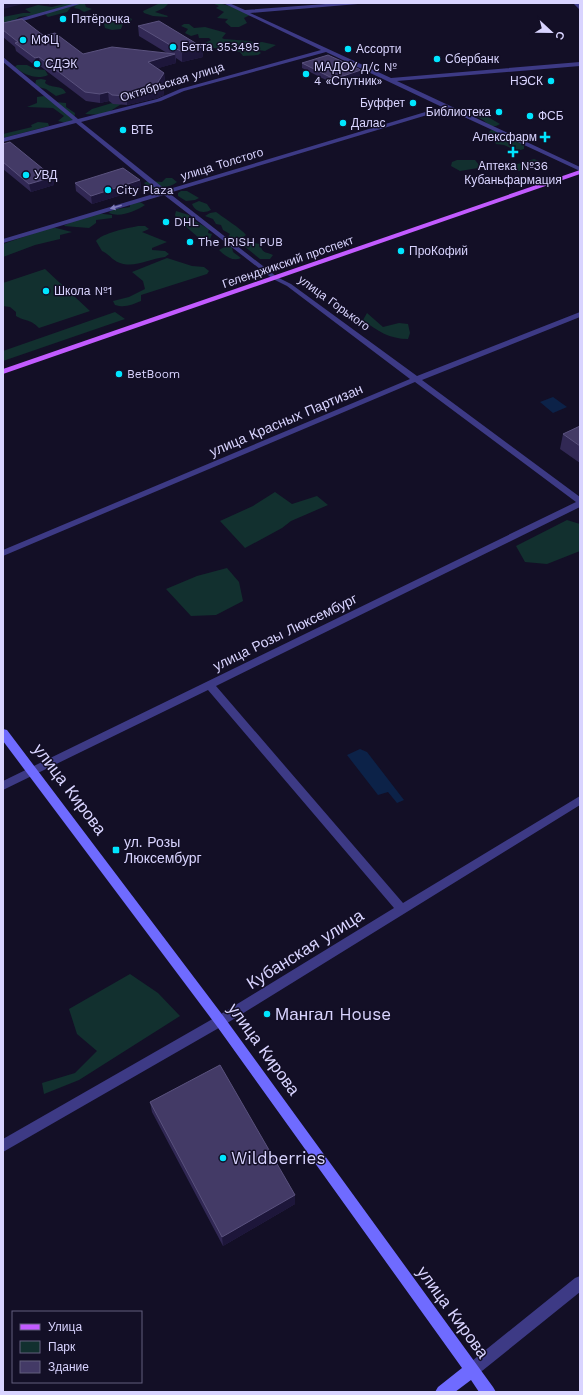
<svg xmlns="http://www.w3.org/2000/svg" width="583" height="1395" viewBox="0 0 583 1395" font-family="'Work Sans',sans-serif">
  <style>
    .green { fill: #12302f }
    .water { fill: #0c2248 }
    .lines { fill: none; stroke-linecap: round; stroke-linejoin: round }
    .street { fill: #3d3a85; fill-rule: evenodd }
    .secondary { fill: #6f6bff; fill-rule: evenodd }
    .primary { fill: #c25bff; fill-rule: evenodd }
    .wall { fill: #312854 }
    .shaded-wall { fill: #1d163a }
    .building { fill: #433a66; stroke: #5a527e }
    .oneway { fill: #837fbc }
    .poi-dot { fill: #00e5ff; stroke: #130f26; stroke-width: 1.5 }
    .labels { text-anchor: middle; stroke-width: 3; stroke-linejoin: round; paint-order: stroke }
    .far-poi-label { font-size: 12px; fill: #d9d4ff; stroke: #130f26; text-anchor: start }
    .far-street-label { font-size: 12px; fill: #d9d4ff; stroke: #130f26 }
    .street-label { font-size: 14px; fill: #d9d4ff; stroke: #130f26 }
    .poi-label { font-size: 14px; fill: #d9d4ff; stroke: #130f26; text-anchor: start }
    .near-street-label { font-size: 17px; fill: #d9d4ff; stroke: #130f26 }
    .near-poi-label { font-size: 17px; fill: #d9d4ff; stroke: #130f26; text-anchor: start }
  </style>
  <rect width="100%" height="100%" fill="#130f26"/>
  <!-- green -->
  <path class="green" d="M 68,3 L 88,3 L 85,4 L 86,7 L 92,9 L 84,12 L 79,9 L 74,8 L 76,6 L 71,7 L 67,12 L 48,17 L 45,14 L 19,17 L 3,29 L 3,17 L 23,13 L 31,13 L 25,9 L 38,5 L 52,7 Z
    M 156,3 L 169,3 L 164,8 L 155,12 L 168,16 L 167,17 L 153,16 L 144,13 L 143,11 L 158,4 Z
    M 212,3 C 230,3 236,11 252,14 L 244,18 L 247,23 L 239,27 L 231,27 L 225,22 L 228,19 L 217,18 L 224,12 L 216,8 L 219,6 Z
    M 110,17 L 131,18 L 132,20 L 123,24 L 121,29 L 112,30 L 105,28 L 104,24 L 106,22 L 100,19 Z
    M 184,24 L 189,24 L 194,28 L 205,27 L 223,32 L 226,33 L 222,38 L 224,39 L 250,41 L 254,43 L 262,42 L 276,45 L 265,51 L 258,50 L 261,53 L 258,55 L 243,56 L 240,52 C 230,50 213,51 205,43 L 211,40 L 209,38 L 199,38 L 198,34 L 191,36 L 185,33 L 188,29 L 181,26 Z
    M 17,65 L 27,65 L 35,69 L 45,70 L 48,75 C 37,80 24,75 15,67 Z
    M 41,79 L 46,80 L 45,83 C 52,89 62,84 66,93 L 56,96 L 46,89 L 35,86 L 36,80 Z
    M 44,96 L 55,102 L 66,103 L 66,107 L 75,113 L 74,121 L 67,123 L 58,121 L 64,116 L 53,108 L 27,107 L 37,103 L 37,97 Z
    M 112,103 L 123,103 L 104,115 L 85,114 L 92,109 Z
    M 464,108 L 476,110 L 500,124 L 496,126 L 490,126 L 483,120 L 462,109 Z
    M 38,122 L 48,123 L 49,126 L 3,138 L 3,134 L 28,128 L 32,127 L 31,125 Z
    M 491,130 L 504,132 L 524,144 L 524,149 L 517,151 L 504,145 L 496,144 L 489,132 Z
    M 534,159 L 539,161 L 541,163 L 519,171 L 510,169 L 514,165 Z
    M 457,160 L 475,160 L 479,165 L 478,168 L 460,171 L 451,166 L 452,162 Z
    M 166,178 L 172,178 L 177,182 C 170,188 158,188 149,188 L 144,183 L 148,181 L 162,182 Z
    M 181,191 L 187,191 L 199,198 L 195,200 L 186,201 L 178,196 L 178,193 Z
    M 199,201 L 207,204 L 211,210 C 204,214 195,212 192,204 Z
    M 140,202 L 145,205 C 136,211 120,218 109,213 L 111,210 L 130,207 L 130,204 Z
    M 176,211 L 189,215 L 191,219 L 209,229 L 208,233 L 212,234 L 210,239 L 199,238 L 176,218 L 175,215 Z
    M 216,212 C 223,217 244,231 246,235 L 240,239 L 228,237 L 230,234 L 223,230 L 221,225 L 216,224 L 213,219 L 205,216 L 210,213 Z
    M 95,213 L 112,215 L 112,218 L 96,220 L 96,223 L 89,228 L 64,226 C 66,223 89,216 95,213 Z
    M 138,226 L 145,226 L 149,229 L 142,232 L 167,242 L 152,248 L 152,250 L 165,251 L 169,254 L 165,257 C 149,259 135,268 120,263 C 113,261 109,254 102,251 L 96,241 C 102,233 128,228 138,226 Z
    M 52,227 L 72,232 L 60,235 L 60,239 L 35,245 L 3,257 L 3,244 Z
    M 254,243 L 260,244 C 263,254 264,251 273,255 L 270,259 L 260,259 L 244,246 Z
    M 228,245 L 232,247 L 233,252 L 241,258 C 233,262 225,256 219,250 Z
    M 167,258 L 192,266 L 204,267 L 209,271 L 207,274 L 141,295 L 141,301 C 131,305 125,308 115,305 L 113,301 L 129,297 L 145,289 L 143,281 L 132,272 Z
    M 45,269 L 90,311 L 39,328 C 29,318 26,322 16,316 L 16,312 L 10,307 L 3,306 L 3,283 Z
    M 115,312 L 125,319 L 3,361 L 3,351 Z
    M 367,313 L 383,327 L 399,323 L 408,324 L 410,333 L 408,339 C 390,339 377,331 363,320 Z
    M 275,492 L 292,504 L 317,496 L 328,505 L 291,521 L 282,528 L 245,548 L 220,521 L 253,506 Z
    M 567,520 L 580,524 L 580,551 L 547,564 L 525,562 L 516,546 Z
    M 227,568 L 239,582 L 243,601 L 216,615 L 191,616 L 166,589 L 197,576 Z
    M 130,974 L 158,993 L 180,1016 L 79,1080 L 44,1094 L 42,1083 L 75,1073 L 97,1051 L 77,1034 L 69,1009 Z"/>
  <!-- water -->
  <path class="water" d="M 553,397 L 567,407 L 553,413 L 540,402 Z
    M 360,749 L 367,752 L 404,800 L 397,803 L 388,792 L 378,795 L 347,755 Z"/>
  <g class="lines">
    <!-- street -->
    <path class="street" d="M 76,3 L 83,3 L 3,27 L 3,23 Z
      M 223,3 L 229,3 L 245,10 L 339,3 L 360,3 L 358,4 L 250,13 L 391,78 L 580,62 L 580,66 L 397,81 L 580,167 L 580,171 L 447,109 L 169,193 L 277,277 L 291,284 L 417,376 L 580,312 L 580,317 L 422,380 L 580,497 L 580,507 L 216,686 L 403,903 L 580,796 L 580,805 L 224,1025 L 3,1152 L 3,1139 L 216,1017 L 394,908 L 208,690 L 3,790 L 3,781 L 576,502 L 415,382 L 3,556 L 3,550 L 410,379 L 287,286 L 273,279 L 164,195 L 3,243 L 3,239 L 160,192 L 76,123 L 3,142 L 3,138 L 73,120 L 3,62 L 3,57 L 78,119 L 157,99 L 180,89 L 321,50 ZM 326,52 L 442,107 L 166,190 L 81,122 L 161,101 L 184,91 Z
      M 573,3 L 578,3 L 580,5 L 580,10 Z
      M 580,1276 L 580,1292 L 477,1375 L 472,1377 L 467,1375 L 465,1370 L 467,1365 L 575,1278 Z"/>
    <!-- secondary -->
    <path class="secondary" d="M 3,729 L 7,730 L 224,1017 L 493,1387 L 496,1392 L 479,1392 L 471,1380 L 455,1392 L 435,1392 L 438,1387 L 462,1368 L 216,1025 L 3,741 Z"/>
    <!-- primary -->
    <path class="primary" d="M 580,170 L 580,174 L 3,374 L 3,369 Z"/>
  </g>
  <!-- wall -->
  <path class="wall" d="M 3,23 L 44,36 L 83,54 L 167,53 L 139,36 L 138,26 L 202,47 L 203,57 L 182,62 L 176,58 L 176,63 L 158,68 L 164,73 L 165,82 L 163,85 L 164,95 L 157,98 L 127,105 L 113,104 L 109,101 L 100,103 L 86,101 L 40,66 L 37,67 L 16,51 L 15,47 L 3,37 Z
    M 302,63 L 361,70 L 360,76 L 334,84 L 302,68 Z
    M 3,144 L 53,177 L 54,185 L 31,192 L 3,169 Z
    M 140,180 L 141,189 L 92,204 L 76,191 L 75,183 Z
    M 580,426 L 580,463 L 560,449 L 563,434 Z
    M 150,1102 L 295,1195 L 295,1204 L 223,1246 L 152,1112 Z"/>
  <!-- shaded-wall -->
  <path class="shaded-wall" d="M 3,3 L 27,3 L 3,9 Z
    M 49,3 L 57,3 L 49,5 Z
    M 202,47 L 203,57 L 182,62 L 182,52 Z
    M 175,54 L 176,63 L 149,71 L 148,62 Z
    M 39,57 L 40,66 L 37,67 L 35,58 Z
    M 361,70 L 360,76 L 334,84 L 334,79 Z
    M 164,73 L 165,82 L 163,85 L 164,95 L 157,98 L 127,105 L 127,96 L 158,82 Z
    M 108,92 L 109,101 L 100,103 L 100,94 Z
    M 53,177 L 54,185 L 31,192 L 29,184 Z
    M 140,180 L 141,189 L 92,204 L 91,196 Z
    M 295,1195 L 295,1204 L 223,1246 L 222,1237 Z"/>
  <!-- building -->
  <path class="building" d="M 22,19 L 44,36 L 55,33 L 83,54 L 112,47 L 175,54 L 148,62 L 164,73 L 158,82 L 163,85 L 156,88 L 127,96 L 112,95 L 108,92 L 100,94 L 85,92 L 39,57 L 35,58 L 15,43 L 18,42 L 3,30 L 3,23 Z
    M 159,21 L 202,47 L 182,52 L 138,26 Z
    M 328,55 L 361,70 L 334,79 L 302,63 Z
    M 10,142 L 53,177 L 29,184 L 3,162 L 3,144 Z
    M 123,168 L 140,180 L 91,196 L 75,183 Z
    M 580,426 L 580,446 L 563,434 Z
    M 220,1065 L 295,1195 L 222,1237 L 150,1102 Z"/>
  <!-- one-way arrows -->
  <defs><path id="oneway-solid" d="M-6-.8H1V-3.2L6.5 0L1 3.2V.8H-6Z"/></defs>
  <use class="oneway" href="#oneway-solid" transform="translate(116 207) rotate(164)"/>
  <!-- markers -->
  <g class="poi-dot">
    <circle cx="63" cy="19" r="4"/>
    <circle cx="23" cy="40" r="4"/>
    <circle cx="173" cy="47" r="4"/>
    <circle cx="348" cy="49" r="4"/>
    <circle cx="437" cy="59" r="4"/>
    <circle cx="37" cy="64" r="4"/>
    <circle cx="306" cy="74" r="4"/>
    <circle cx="551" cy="81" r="4"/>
    <circle cx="413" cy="103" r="4"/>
    <circle cx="499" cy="112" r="4"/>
    <circle cx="530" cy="116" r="4"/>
    <circle cx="343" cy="123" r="4"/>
    <circle cx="123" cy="130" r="4"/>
    <path d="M543 131h4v4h4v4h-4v4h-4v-4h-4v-4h4z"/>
    <path d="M511 146h4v4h4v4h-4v4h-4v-4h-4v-4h4z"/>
    <circle cx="26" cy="175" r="4"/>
    <circle cx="108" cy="190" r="4"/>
    <circle cx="166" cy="222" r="4"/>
    <circle cx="190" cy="242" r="4"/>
    <circle cx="401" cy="251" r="4"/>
    <circle cx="46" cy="291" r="4"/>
    <circle cx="119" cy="374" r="4"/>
    <rect x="112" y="846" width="8" height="8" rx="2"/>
    <circle cx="267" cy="1014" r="4"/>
    <circle cx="223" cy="1158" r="4"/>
  </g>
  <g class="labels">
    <!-- far-poi labels -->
    <g class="far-poi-label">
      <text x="71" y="23">Пятёрочка</text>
      <text x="31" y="44">МФЦ</text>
      <text x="181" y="51">Бетта 353495</text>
      <text x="356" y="53">Ассорти</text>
      <text x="445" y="63">Сбербанк</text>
      <text x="45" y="68">СДЭК</text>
      <text x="314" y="71">МАДОУ д/с №<tspan x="314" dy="14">4 «Спутник»</tspan></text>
      <text x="543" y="85" text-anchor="end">НЭСК</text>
      <text x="405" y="107" text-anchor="end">Буффет</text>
      <text x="491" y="116" text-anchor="end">Библиотека</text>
      <text x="538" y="120">ФСБ</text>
      <text x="351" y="127">Далас</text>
      <text x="131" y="134">ВТБ</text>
      <text x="537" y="141" text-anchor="end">Алексфарм</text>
      <text x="513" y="170" text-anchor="middle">Аптека №36<tspan x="513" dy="14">Кубаньфармация</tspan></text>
      <text x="34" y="179">УВД</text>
      <text x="116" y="194">City Plaza</text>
      <text x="174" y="226">DHL</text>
      <text x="198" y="246">The IRISH PUB</text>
      <text x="409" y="255">ПроКофий</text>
      <text x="54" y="295">Школа №1</text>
      <text x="127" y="378">BetBoom</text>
    </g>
    <!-- far-street labels -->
    <g class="far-street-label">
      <text transform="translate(172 82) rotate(-17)" y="4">Октябрьская улица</text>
      <text transform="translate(222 164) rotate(-17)" y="4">улица Толстого</text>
      <text transform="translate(288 262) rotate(-19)" y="4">Геленджикский проспект</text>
      <text transform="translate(334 303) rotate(36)" y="4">улица Горького</text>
    </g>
    <!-- street labels -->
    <g class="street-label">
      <text transform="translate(286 420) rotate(-23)" y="5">улица Красных Партизан</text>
      <text transform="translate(285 632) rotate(-26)" y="5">улица Розы Люксембург</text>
    </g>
    <!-- poi labels -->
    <g class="poi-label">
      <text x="124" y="847">ул. Розы<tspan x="124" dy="16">Люксембург</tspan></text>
    </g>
    <!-- near-street labels -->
    <g class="near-street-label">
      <text transform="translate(70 789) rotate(53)" y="6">улица Кирова</text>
      <text transform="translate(305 949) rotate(-32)" y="6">Кубанская улица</text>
      <text transform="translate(264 1049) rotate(54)" y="6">улица Кирова</text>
      <text transform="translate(453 1312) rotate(54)" y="6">улица Кирова</text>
    </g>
    <!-- near-poi labels -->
    <g class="near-poi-label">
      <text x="275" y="1020">Мангал House</text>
      <text x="231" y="1164">Wildberries</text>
    </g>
  </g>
  <!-- border -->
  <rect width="583" height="1395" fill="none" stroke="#d9d4ff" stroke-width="8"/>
  <!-- legend -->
  <rect x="12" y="1311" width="130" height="72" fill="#130f26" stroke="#625e7d"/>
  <rect x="20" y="1324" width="20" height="6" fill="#c25bff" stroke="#625e7d"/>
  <text x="48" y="1331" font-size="12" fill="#d9d4ff">Улица</text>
  <rect x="20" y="1341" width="20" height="12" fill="#12302f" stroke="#625e7d"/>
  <text x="48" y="1351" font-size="12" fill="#d9d4ff">Парк</text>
  <rect x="20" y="1361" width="20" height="12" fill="#433a66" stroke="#625e7d"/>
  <text x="48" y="1371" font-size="12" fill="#d9d4ff">Здание</text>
  <!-- north arrow -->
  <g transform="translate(551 32) rotate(112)" stroke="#130f26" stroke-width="3" paint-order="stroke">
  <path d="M0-3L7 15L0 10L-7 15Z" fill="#d9d4ff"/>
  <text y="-6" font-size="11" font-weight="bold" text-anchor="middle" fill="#d9d4ff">С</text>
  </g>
</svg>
